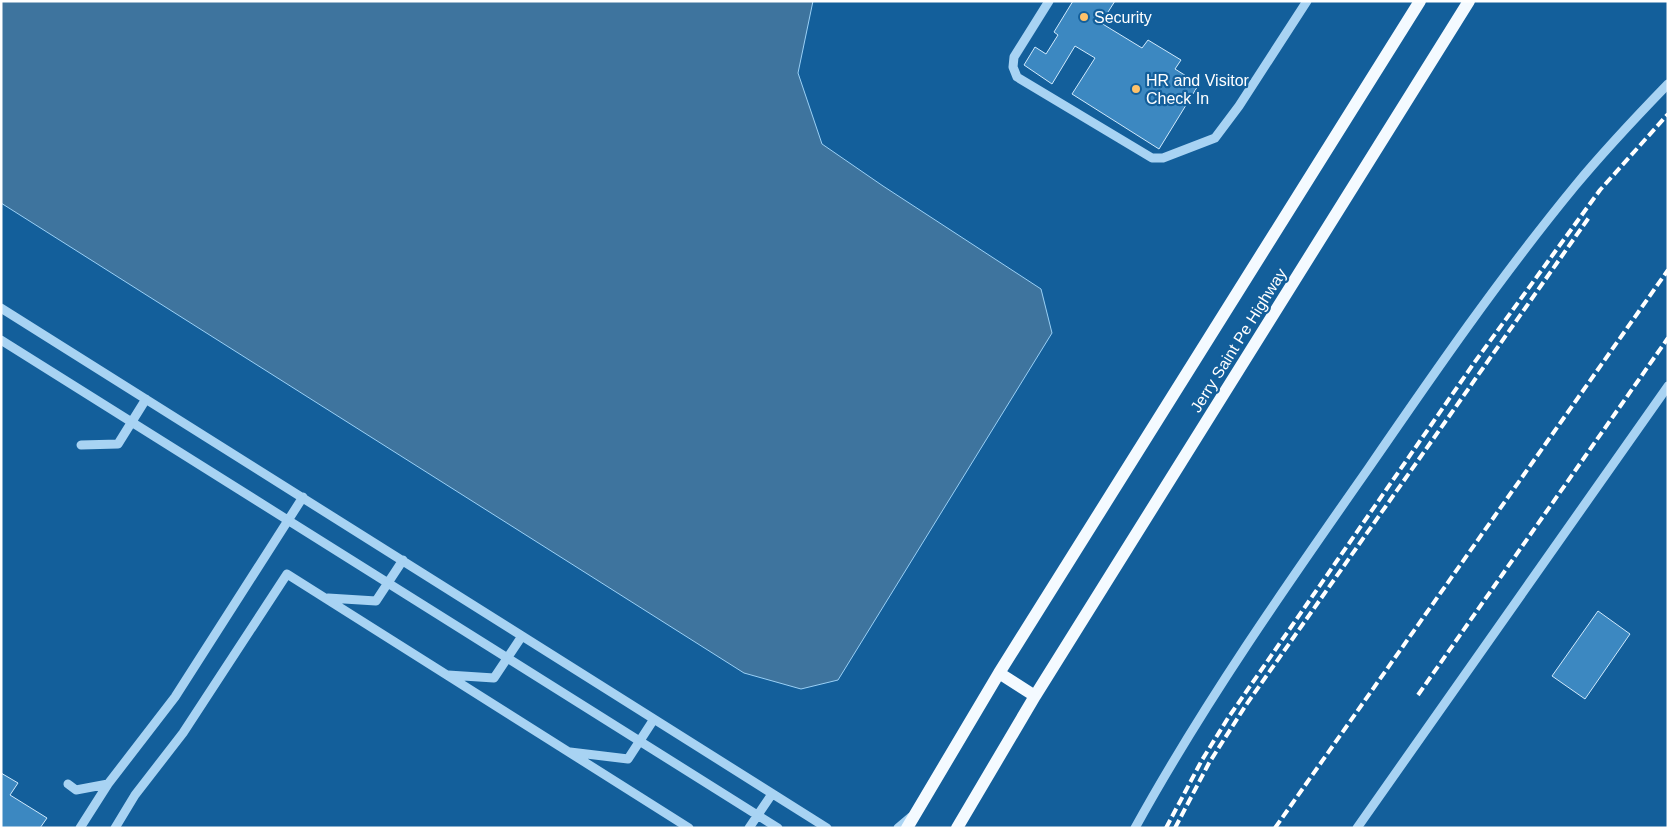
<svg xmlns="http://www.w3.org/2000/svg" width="1669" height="829" viewBox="0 0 1669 829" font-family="Helvetica,sans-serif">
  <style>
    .water { fill: #3e749e; stroke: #9ad0f6 }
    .building { fill: #3c88c1; stroke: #d0eafd }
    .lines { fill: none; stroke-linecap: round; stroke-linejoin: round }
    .minor { stroke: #a8d3f3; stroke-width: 9 }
    .major { stroke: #f4faff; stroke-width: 12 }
    .rail { stroke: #fff; stroke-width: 4; stroke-dasharray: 9 4; stroke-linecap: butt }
    .poi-dot { fill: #ffc26a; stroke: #135f9b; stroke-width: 2 }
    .labels { text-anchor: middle; stroke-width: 4.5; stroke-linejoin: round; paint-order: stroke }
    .poi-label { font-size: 16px; fill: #fff; stroke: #135f9b; text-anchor: start }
    .street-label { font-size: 16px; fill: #fff; stroke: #135f9b }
  </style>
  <rect width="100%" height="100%" fill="#135f9b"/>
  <!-- water -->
  <path class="water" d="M 1,1 L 813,1 L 798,73 L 822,144 L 883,186 L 1041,289 L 1052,333 L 838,680 L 801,689 L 744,673 L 1,203 Z"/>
  <!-- building -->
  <path class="building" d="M 1073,1 L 1115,1 L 1101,23 L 1142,48 L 1148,40 L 1181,60 L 1175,69 L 1199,84 L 1159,149 L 1072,94 L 1095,58 L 1075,46 L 1052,84 L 1024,65 L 1035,47 L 1046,54 L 1058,35 L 1054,32 Z
    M 1598,611 L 1630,634 L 1585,699 L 1552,676 Z
    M 1,773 L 18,783 L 10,795 L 47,818 L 40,828 L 1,828 Z"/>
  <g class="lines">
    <!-- minor -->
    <path class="minor" d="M 1049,1 L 1014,57 L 1013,67 L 1017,77 L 1152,158 L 1163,158 L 1215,138 L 1239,106 L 1307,1
      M 1,308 L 827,828
      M 1,340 L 778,828
      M 81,445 L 118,444 L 146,399
      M 328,598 L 376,601 L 403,560
      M 448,675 L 494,678 L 522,636
      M 570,752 L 628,759 L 654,719
      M 68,784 L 76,790 L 108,784
      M 80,828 L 108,784 L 175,697 L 303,497
      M 115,828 L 135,795 L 183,733 L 287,574 L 689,828
      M 749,828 L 772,794
      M 898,828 L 911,817
      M 1135,828 C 1204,703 1286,586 1368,469 C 1434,373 1501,276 1575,186 C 1604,151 1636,117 1668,84
      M 1357,828 L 1668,386"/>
    <!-- major -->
    <path class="major" d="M 999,673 L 1035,696
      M 907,828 L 999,673 L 1420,1
      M 957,828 L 1035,696 L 1469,1"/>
    <!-- rail -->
    <path class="rail" d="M 1418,695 L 1668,338
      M 1166,828 L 1202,760 L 1228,718 L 1474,363 L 1600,190 L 1668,114
      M 1175,828 L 1209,763 L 1246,705 L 1590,216
      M 1275,828 L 1668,270"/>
  </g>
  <!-- markers -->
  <g class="poi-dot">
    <circle cx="1084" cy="17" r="5"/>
    <circle cx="1136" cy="89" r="5"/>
  </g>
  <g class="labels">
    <!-- poi labels -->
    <g class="poi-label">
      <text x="1094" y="23">Security</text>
      <text x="1146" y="86">HR and Visitor<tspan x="1146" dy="18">Check In</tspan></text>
    </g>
    <!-- street labels -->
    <g class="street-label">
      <text transform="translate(1238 340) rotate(-58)" y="6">Jerry Saint Pe Highway</text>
    </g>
  </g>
  <!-- border -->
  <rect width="1669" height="829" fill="none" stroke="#ffffff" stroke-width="5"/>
</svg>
